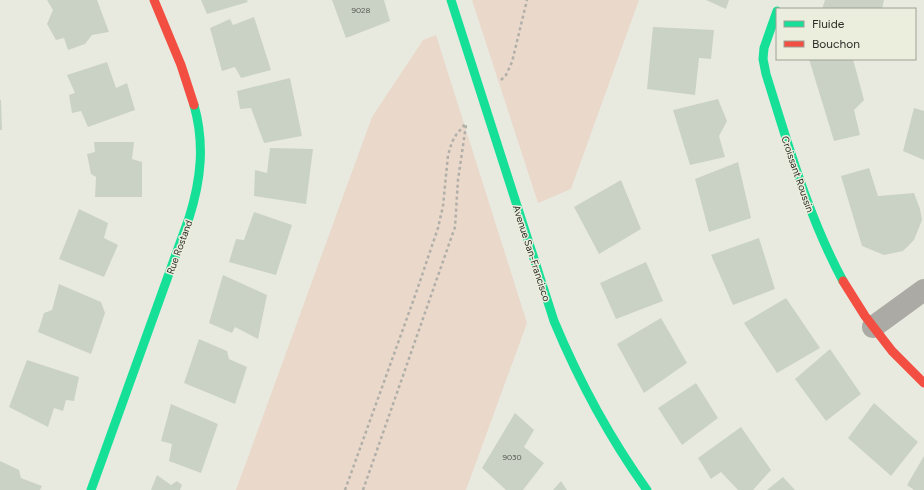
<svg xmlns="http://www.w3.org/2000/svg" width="924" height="490" viewBox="0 0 924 490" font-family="Figtree,sans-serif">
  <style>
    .green { fill: #ead8ca }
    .building { fill: #cad2c6 }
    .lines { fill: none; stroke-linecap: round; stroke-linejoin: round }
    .path { stroke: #b1afa9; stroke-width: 2.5; stroke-dasharray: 3 3; stroke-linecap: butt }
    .street { stroke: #acaaa4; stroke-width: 22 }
    .fast { stroke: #16e098; stroke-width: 9 }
    .jam { stroke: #f24e42; stroke-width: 9 }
    .labels { text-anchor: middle; stroke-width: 3; stroke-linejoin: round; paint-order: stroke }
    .number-label { font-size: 8px; fill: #565851 }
    .street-label { font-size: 10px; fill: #2d2d28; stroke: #ebeddd }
  </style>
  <rect width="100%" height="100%" fill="#e8eae0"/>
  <!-- green -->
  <path class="green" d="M 472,0 L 639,0 L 571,189 L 538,203 Z
    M 436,35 L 527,323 L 466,490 L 236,490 L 372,117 L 423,40 Z"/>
  <!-- building -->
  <path class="building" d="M 47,0 L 97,0 L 109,32 L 92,35 L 85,44 L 68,50 L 64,38 L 56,40 L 47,24 L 53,10 Z
    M 201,0 L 247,0 L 248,2 L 207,14 Z
    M 332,0 L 384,0 L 390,21 L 346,38 Z
    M 706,0 L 729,0 L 726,9 Z
    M 825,0 L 884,0 L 882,9 L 822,9 Z
    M 254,17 L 271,70 L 241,78 L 235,67 L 222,71 L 210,28 L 230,19 L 233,25 Z
    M 653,27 L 714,30 L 711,59 L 699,58 L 695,95 L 647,89 Z
    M 809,59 L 853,59 L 864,100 L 854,110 L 860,135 L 834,141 Z
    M 107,62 L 116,88 L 127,83 L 135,110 L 88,127 L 81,111 L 72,113 L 69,95 L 75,93 L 67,75 Z
    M 290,78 L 302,136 L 264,143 L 251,108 L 240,109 L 237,91 Z
    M 718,99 L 727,121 L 719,136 L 725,157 L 690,165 L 673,110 Z
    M 0,100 L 1,100 L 2,130 L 0,130 Z
    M 914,108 L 924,111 L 924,160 L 903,151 Z
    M 94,142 L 134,142 L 132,159 L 142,162 L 142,197 L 95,197 L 96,177 L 91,174 L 87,154 L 95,152 Z
    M 270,148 L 313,149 L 306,204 L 254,196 L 255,170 L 267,173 Z
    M 738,162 L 751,218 L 709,232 L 695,179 Z
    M 869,168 L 878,196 L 914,193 L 920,209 L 922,220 L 914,240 L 903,251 L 884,255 L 862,246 L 841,176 Z
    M 621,180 L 641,229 L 599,254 L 574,207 Z
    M 79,209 L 108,223 L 104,238 L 118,245 L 104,277 L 59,259 Z
    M 254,212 L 292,225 L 276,275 L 229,262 L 236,239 L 244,240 Z
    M 759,238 L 775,289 L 733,305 L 711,255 Z
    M 646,262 L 663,301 L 616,319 L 600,283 Z
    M 223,275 L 267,295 L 258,339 L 235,327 L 232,333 L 209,323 Z
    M 59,284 L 101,302 L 105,313 L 91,354 L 38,332 L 44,313 L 52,310 Z
    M 786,298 L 820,348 L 777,373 L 744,323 Z
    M 661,318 L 687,363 L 644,393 L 617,344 Z
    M 199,339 L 227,351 L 229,359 L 247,367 L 235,404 L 184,383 Z
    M 830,349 L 861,394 L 826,421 L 795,379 Z
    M 27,360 L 79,377 L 74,401 L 66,400 L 63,411 L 54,408 L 48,427 L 9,407 Z
    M 696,383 L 718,418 L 682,445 L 658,408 Z
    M 874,403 L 918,442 L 891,476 L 848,438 Z
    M 171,404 L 218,424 L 201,473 L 169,461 L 172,444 L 161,441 Z
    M 515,413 L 534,430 L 524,447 L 544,463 L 523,490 L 506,490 L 482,468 Z
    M 741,427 L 771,470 L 753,490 L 738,490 L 721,472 L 711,479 L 698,458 Z
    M 924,456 L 924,490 L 914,490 L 907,485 Z
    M 0,461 L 19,470 L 21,478 L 42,486 L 40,490 L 0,490 Z
    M 157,475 L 171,485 L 177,481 L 182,485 L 180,490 L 151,490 Z
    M 783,477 L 795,490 L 767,490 Z
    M 561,481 L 567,490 L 553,490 Z"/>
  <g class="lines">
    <!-- path -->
    <path class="path" d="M 501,80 L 506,75 L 512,62 L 527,0
      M 345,490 L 416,293 L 438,228 L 443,206 L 448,155 L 452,142 L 456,135 L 466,123
      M 363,490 L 455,227 L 458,180 L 466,125"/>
    <!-- street -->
    <path class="street" d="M 873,327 L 924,290"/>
    <!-- fast -->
    <path class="fast" d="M 451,0 L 554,321 C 579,381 609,437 647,490
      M 777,11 L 764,48 L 763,59 L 766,74 C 788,144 808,216 843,281
      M 91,490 L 189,218 C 201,180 205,144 194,105"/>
    <!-- jam -->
    <path class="jam" d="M 154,0 L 181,65 L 194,105
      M 843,281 L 865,316 L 892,351 L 924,383"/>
  </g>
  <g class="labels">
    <!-- number labels -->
    <g class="number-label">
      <text x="361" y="13">9028</text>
      <text x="512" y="460">9030</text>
    </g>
    <!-- street labels -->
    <g class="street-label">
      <text transform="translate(798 174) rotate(71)" y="4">Croissant Roussin</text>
      <text transform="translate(179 247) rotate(-70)" y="4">Rue Rostand</text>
      <text transform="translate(532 253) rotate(72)" y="4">Avenue San-Francisco</text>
    </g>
  </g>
  <!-- legend -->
  <rect x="776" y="8" width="140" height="52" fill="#ebeddd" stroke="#9fa095"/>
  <rect x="784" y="21" width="20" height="6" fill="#16e098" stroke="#9fa095"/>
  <text x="812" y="28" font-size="12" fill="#2d2d28">Fluide</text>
  <rect x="784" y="41" width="20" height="6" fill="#f24e42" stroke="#9fa095"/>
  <text x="812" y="48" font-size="12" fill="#2d2d28">Bouchon</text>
</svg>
